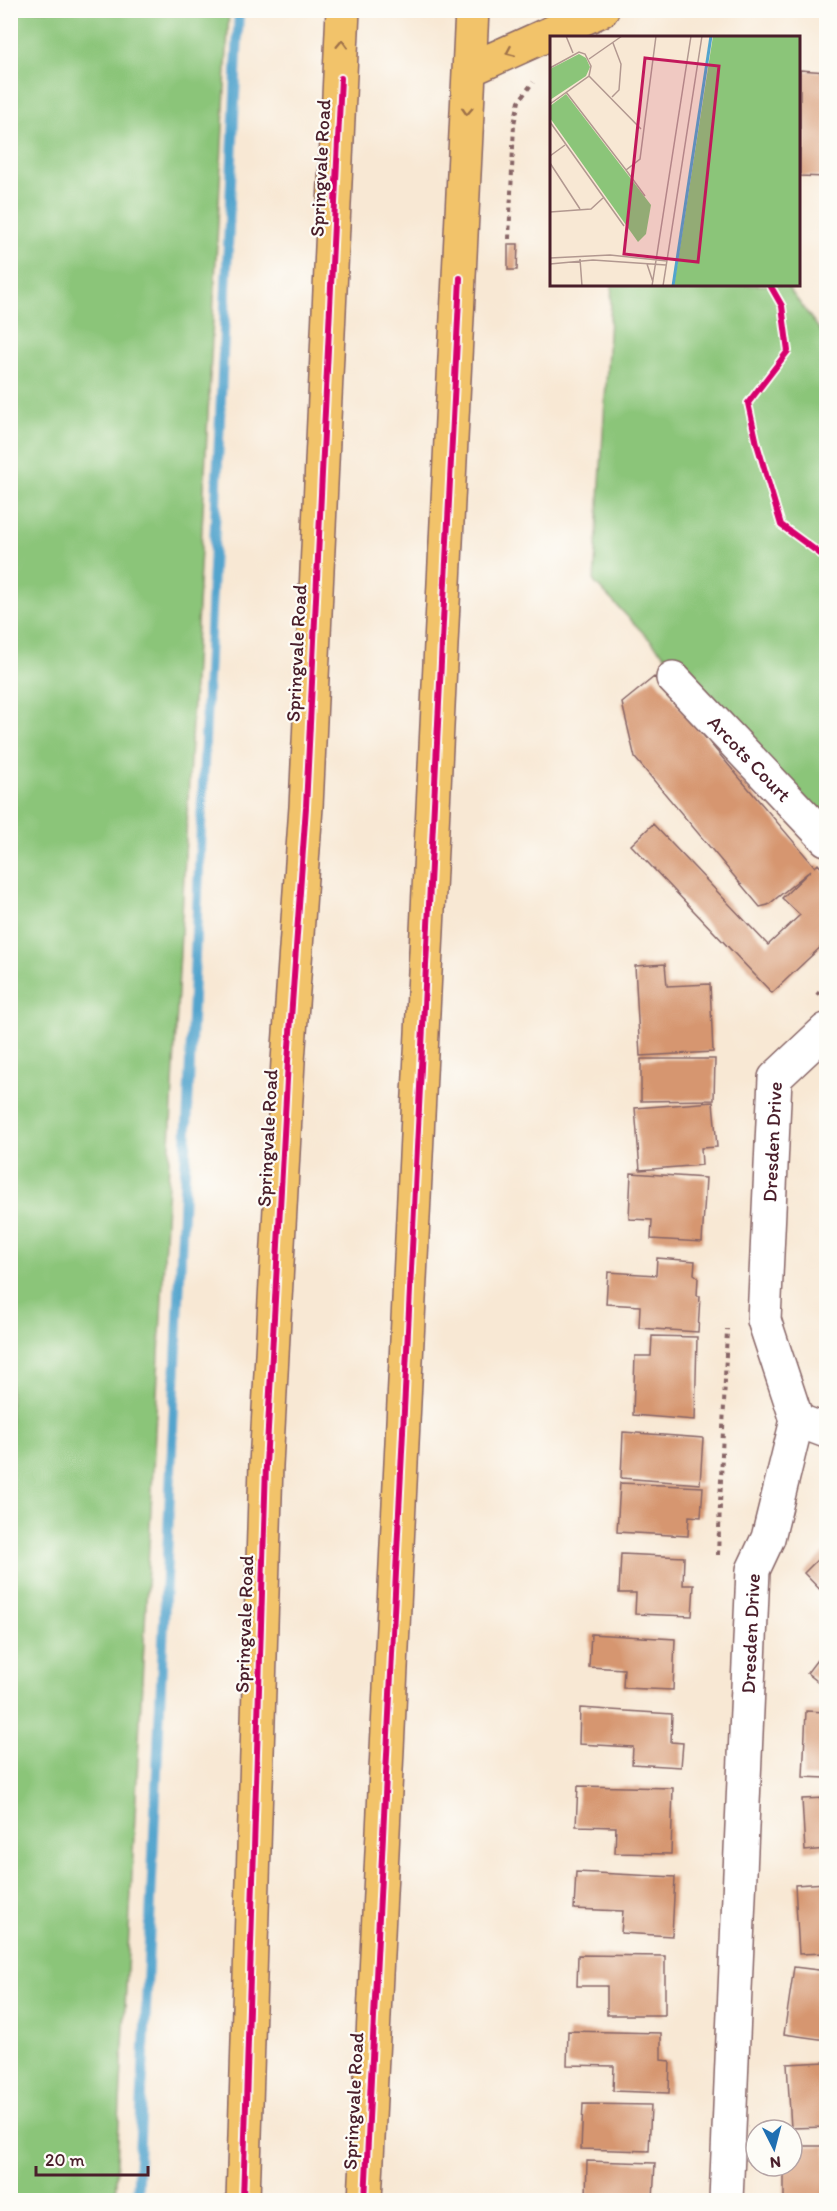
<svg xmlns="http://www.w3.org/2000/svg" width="837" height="2211" viewBox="0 0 837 2211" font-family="Itim,sans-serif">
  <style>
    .green { fill: #8bc579; stroke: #6a7252; stroke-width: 1.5 }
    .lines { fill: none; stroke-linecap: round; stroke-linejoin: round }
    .stream { stroke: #52a4cd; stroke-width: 10 }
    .building { fill: #d69670 }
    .minor-casing { stroke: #876566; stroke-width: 36 }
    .trunk-casing { stroke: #876566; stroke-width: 36 }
    .path { stroke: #876566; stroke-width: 4; stroke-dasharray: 4.5 4.5; stroke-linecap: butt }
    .minor { stroke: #fff; stroke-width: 33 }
    .trunk { stroke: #f2c36a; stroke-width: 33 }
    .cycleway-casing { stroke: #fdfcf7; stroke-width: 10 }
    .cycleway { stroke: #d6006c; stroke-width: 6 }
    .oneway { stroke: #9e714a }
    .labels { text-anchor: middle; stroke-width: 4.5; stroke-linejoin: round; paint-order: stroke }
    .street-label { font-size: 20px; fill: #4a1f2b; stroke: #fdfcf7 }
    .inset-river { fill: none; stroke: #52a4cd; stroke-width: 3 }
    .inset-road { fill: none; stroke: #b29890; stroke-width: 1.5 }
    .view { fill: #c2185b; fill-opacity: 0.15; stroke: #c2185b; stroke-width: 3 }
    .inset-edge { fill: none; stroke: #4a1f2b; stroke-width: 3 }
  </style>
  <rect width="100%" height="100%" fill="#fdfcf7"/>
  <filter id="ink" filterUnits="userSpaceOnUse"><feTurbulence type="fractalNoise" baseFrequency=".0167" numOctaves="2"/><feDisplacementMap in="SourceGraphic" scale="12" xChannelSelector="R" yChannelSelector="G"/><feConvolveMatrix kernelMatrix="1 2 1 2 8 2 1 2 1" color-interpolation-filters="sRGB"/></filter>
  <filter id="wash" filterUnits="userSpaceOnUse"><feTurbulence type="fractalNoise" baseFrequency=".008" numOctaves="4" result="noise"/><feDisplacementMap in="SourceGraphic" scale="24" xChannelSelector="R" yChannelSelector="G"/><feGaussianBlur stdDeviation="1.35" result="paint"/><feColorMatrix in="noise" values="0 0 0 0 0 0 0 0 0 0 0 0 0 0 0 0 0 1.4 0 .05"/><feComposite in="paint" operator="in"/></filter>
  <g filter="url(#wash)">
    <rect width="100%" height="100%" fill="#f8e8d4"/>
    <!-- green -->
    <path class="green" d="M 11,10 L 229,11 L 115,2200 L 10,2200 Z
      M 612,285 L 786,285 L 826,338 L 826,822 L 594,582 Z"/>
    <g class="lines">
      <!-- stream -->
      <path class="stream" d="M 137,2200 L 239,10"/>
    </g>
    <g id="blocks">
      <!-- building -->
      <path class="building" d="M 800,70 L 826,72 L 826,177 L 800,176 Z
        M 508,244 L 518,244 L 517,270 L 508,270 Z
        M 654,677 L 815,867 L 818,864 L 826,873 L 826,942 L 772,993 L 631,845 L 653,824 L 768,945 L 800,915 L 782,898 L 811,870 L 768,905 L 760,907 L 635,758 L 622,703 Z
        M 665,964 L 667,986 L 710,984 L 713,1052 L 640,1056 L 635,966 Z
        M 641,1059 L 715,1059 L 714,1100 L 641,1101 Z
        M 713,1102 L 717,1147 L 701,1148 L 702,1165 L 640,1170 L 635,1108 Z
        M 631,1173 L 706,1178 L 702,1242 L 651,1239 L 652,1220 L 629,1219 Z
        M 657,1258 L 695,1261 L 694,1274 L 698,1277 L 697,1296 L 700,1296 L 698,1332 L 639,1328 L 640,1306 L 606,1304 L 608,1272 L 656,1275 Z
        M 652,1336 L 697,1337 L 695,1420 L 633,1415 L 635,1356 L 651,1356 Z
        M 623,1432 L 703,1438 L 700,1484 L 621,1478 Z
        M 620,1483 L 703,1487 L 701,1517 L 689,1516 L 688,1536 L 617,1532 Z
        M 826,1551 L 826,1596 L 804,1573 Z
        M 621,1554 L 684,1557 L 683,1585 L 694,1585 L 692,1616 L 635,1614 L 636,1593 L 619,1593 Z
        M 591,1634 L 675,1639 L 673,1690 L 623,1688 L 624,1669 L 589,1667 Z
        M 826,1648 L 826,1688 L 807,1673 Z
        M 580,1708 L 672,1714 L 671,1742 L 683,1743 L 681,1767 L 632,1764 L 633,1747 L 579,1744 Z
        M 806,1711 L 826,1712 L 826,1778 L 803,1777 Z
        M 578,1786 L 673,1788 L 671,1854 L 615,1853 L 616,1827 L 576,1826 Z
        M 826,1798 L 826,1849 L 805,1851 L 802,1799 Z
        M 576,1872 L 675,1877 L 672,1936 L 621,1933 L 623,1911 L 574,1909 Z
        M 826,1883 L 826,1953 L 799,1954 L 795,1885 Z
        M 578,1955 L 665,1956 L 665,2015 L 607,2015 L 607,1986 L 577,1986 Z
        M 794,1967 L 826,1971 L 826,2040 L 784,2034 Z
        M 568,2031 L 661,2033 L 661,2060 L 670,2061 L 669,2093 L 613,2091 L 614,2066 L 567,2065 Z
        M 826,2062 L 826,2127 L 791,2128 L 787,2064 Z
        M 583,2104 L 651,2105 L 649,2151 L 581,2149 Z
        M 792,2146 L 826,2146 L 826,2200 L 784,2200 L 784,2166 L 792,2166 Z
        M 587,2161 L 655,2163 L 653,2199 L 586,2197 Z"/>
    </g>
  </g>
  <g filter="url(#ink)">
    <use href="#blocks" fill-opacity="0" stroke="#876566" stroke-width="1.5"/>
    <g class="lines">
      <!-- minor casing -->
      <g class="minor-casing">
        <g id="minor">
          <path id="s1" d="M 673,678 L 826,839"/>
          <path d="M 797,1420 L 826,1431"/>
          <path id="s2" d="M 726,2200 L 753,1570 L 768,1538 L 797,1420 L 764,1320 L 775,1078 L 826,1030"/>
        </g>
      </g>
      <!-- trunk casing -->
      <g class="trunk-casing">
        <path id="trunk" d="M 469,70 L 602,10
          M 243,2200 L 266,1465 L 288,1061 L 306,807 L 343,10
          M 365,2200 L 472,10"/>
      </g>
      <!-- path -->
      <path class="path" d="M 509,239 L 514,124 L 519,101 L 533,82
        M 817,995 L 826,984
        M 718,1555 L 727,1329"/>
      <!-- minor -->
      <use href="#minor" class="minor"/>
      <!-- trunk -->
      <use href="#trunk" class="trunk"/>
      <!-- cycleway casing -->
      <g class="cycleway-casing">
        <path id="cycleway" d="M 770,285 L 782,306 L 788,351 L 748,403 L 757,444 L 781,525 L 826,558
          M 243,2200 L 266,1465 L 288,1061 L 306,807 L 341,78
          M 365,2200 L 460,278"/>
      </g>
      <!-- cycleway -->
      <use href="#cycleway" class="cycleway"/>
    </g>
    <!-- one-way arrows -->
    <defs><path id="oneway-chevron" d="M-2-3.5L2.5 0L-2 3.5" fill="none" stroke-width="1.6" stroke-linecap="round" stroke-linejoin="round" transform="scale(1.5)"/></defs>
    <g class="oneway">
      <use href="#oneway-chevron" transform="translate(342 44) rotate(-88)"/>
      <use href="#oneway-chevron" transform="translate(510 52) rotate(156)"/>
      <use href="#oneway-chevron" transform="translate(467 111) rotate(93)"/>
    </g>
  </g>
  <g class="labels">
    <!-- street labels -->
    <g class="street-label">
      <text transform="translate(320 168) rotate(-87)" y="7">Springvale Road</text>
      <text transform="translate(296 653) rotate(-87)" y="7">Springvale Road</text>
      <text dy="7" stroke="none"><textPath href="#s1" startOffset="111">Arcots Court</textPath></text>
      <text transform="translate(267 1138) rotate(-87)" y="7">Springvale Road</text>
      <text dy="7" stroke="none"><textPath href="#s2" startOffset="1071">Dresden Drive</textPath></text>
      <text transform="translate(244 1624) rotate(-88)" y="7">Springvale Road</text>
      <text dy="7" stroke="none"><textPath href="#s2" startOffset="567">Dresden Drive</textPath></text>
      <text transform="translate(353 2101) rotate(-87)" y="7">Springvale Road</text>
    </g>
  </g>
  <!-- overview -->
  <g transform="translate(550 36)">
    <rect width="250" height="250" fill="#f8e8d4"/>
    <path d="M 163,0 L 250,0 L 250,250 L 124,250 ZM 29,18 L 36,22 L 40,31 L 36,40 L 0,64 L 0,33 ZM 16,58 L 101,169 L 96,198 L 88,206 L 0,82 L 0,70 Z" fill="#8bc579"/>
    <path class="inset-river" d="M 123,250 L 161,0"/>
    <path class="inset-road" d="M 16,0 L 23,17M 39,23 L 72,0M 0,32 L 29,16 L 35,18 L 41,30 L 39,40 L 0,68M 39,40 L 91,93M 16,56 L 76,134 L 90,123 L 106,0M 62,61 L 69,54 L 71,28 L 63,7M 0,86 L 74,190M 0,120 L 15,109M 0,127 L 30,173M 76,134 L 95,160M 0,176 L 41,173 L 53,162M 0,222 L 60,219 L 117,225M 30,223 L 32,250M 0,228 L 43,224 L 116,229M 97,228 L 103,246M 102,250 L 141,0M 113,250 L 152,0"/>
    <path class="view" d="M 95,22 L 169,30 L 148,226 L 74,218 Z"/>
    <rect width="250" height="250" class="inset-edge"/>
  </g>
  <!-- margin -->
  <rect width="837" height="2211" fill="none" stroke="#fdfcf7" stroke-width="36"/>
  <!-- north arrow -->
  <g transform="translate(774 2148) rotate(174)"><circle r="28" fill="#fdfcf7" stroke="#b5a4a5" stroke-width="1.5"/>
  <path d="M0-4.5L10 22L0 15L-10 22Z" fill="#1f6fb2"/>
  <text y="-9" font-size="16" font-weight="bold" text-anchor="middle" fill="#4a1f2b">N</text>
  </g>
  <!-- scale -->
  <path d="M36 2166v9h112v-9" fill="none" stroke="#4a1f2b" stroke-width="3"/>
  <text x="45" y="2166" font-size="18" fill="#4a1f2b" stroke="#fdfcf7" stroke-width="4.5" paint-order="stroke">20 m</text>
</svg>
